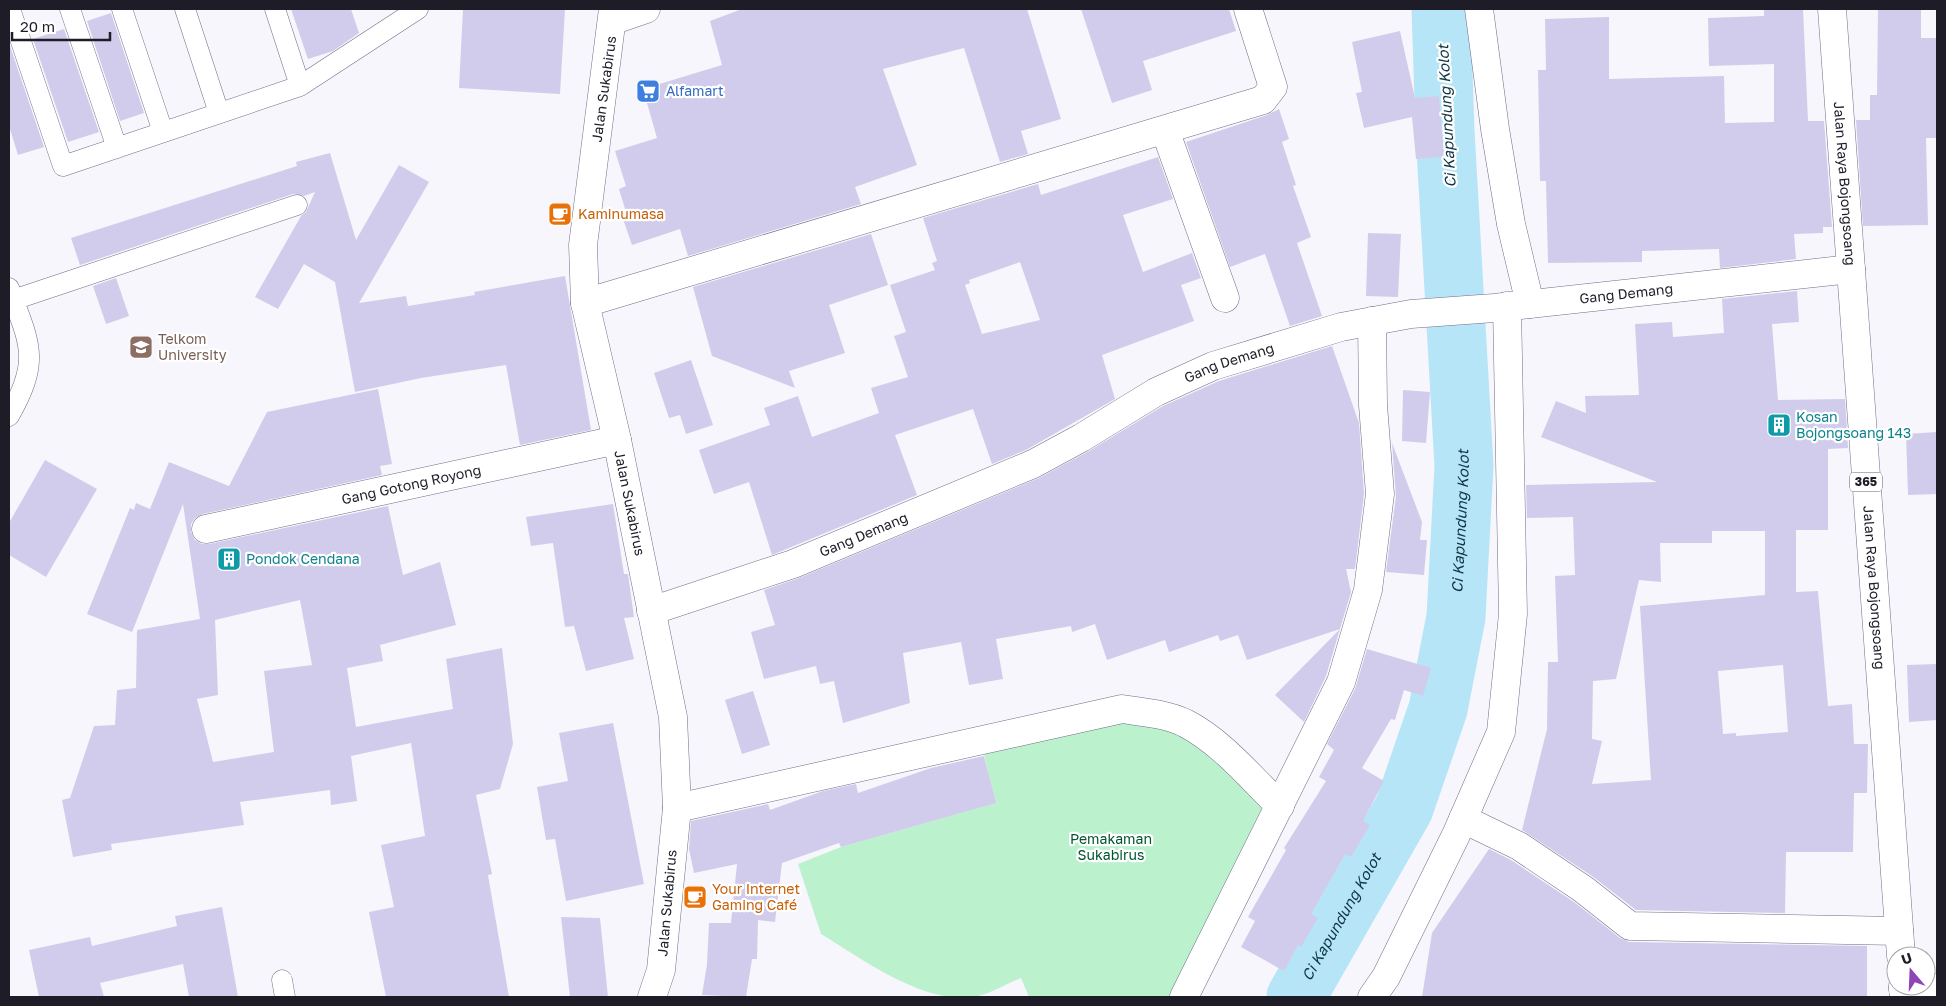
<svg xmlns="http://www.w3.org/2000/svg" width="1946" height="1006" viewBox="0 0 1946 1006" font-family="'Golos Text',sans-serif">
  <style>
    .green { fill: #bcf1ce }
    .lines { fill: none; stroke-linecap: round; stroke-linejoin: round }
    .river { stroke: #b7e5f8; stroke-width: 59 }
    .building { fill: #d1cceb; fill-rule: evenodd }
    .service-casing { stroke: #716d88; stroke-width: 21 }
    .minor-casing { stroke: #716d88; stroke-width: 29 }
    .tertiary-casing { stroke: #716d88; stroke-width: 29 }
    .primary-casing { stroke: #716d88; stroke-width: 29 }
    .service { stroke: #fff; stroke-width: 20 }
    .minor { stroke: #fff; stroke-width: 28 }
    .tertiary { stroke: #fff; stroke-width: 28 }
    .primary { stroke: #fff; stroke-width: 28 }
    .labels { text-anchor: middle; stroke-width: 4.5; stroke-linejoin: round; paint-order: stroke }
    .shield { fill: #fff; stroke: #626068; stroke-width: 1 }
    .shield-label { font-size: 12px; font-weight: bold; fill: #1e1c27 }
    .street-label { font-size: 14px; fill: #1e1c27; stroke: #fff }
    .shop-label { font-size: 14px; fill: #366cbe; stroke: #fff; text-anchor: start }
    .food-label { font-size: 14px; fill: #c56008; stroke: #fff; text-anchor: start }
    .education-label { font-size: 14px; fill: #785e54; stroke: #fff; text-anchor: start }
    .culture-label { font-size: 14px; fill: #0d838f; stroke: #fff; text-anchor: start }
    .park-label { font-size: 14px; fill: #01552f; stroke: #fff }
    .water-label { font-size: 15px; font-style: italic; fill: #113643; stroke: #fff }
  </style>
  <rect width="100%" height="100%" fill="#f7f6fc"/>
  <!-- green -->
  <path class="green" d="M 1117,719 L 1161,723 L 1200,745 L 1269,812 L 1172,997 L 1029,997 L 1021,978 C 1005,984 987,996 971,997 C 921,1003 862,959 821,934 L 798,864 L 841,847 L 995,803 L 983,749 Z"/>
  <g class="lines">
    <!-- river -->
    <path class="river" id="s1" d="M 1296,997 L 1404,808 L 1438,709 L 1456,617 L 1464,466 L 1445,131 L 1441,9"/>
  </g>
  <!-- building -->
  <path class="building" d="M 291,9 L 351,9 L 359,33 L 333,51 L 308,59 Z
    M 463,9 L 565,9 L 560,94 L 459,88 Z
    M 742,9 L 1027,9 L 1061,119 L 1021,131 L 1028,154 L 1000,162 L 964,48 L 883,69 L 917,165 L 855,187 L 861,204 L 688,256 L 680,229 L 632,245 L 621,213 L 626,212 L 619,189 L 626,186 L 615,151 L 657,138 L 643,89 L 722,65 L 710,21 Z
    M 1081,9 L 1229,9 L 1236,31 L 1143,61 L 1152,90 L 1112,103 Z
    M 1764,9 L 1803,9 L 1808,121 L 1824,121 L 1832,227 L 1823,227 L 1823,233 L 1794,234 L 1796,259 L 1720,268 L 1719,249 L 1642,251 L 1642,262 L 1548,263 L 1546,181 L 1540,181 L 1538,70 L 1546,70 L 1545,19 L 1609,17 L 1609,79 L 1724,76 L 1725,123 L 1774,122 L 1774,64 L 1709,66 L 1708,18 L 1764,16 Z
    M 1878,9 L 1921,9 L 1921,38 L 1937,38 L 1937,138 L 1926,138 L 1928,225 L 1863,226 L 1856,120 L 1870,120 L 1870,95 L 1877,95 Z
    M 111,13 L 144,113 L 120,121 L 87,21 Z
    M 64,29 L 99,132 L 68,142 L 33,39 Z
    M 1400,31 L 1415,98 L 1439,96 L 1444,157 L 1416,159 L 1412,117 L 1364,128 L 1356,93 L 1362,92 L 1352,42 Z
    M 10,46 L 44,147 L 18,155 L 9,126 Z
    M 1279,109 L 1289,139 L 1282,142 L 1296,185 L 1293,186 L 1311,237 L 1297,243 L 1322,316 L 1290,326 L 1265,254 L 1230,267 L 1186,142 L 1267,115 Z
    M 330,153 L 356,240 L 399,165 L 429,182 L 359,303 L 406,296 L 408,306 L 475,295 L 474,292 L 565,276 L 591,430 L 520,445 L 506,365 L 421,378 L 355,392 L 335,282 L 304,264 L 278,309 L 255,297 L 301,216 L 306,212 L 315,192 L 304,196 L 293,194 L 80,265 L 71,238 L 297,166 L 296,162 Z
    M 1158,157 L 1173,199 L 1123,215 L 1143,272 L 1192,253 L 1201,278 L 1181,285 L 1194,321 L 1102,355 L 1115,399 L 1026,450 L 992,464 L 973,409 L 895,435 L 917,495 L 772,555 L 749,482 L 714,494 L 699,450 L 770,425 L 764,408 L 798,396 L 812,437 L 879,413 L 871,388 L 908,377 L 894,336 L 906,332 L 890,285 L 935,270 L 932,263 L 937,261 L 923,218 L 1038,184 L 1041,195 ZM 1020,262 L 1040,320 L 982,334 L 965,285 L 970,283 L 969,280 Z
    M 1368,233 L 1401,234 L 1398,297 L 1366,296 Z
    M 871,234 L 888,285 L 829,305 L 845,353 L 789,371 L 795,388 L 712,356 L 693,287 Z
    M 116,278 L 129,316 L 106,324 L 93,286 Z
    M 1797,291 L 1799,322 L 1772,324 L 1778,400 L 1845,399 L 1848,448 L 1828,449 L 1828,530 L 1796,530 L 1796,592 L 1818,591 L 1828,706 L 1852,704 L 1854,744 L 1868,744 L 1867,793 L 1854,793 L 1853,852 L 1786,852 L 1785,913 L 1636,910 L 1592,876 L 1522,830 L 1547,729 L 1548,662 L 1558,662 L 1555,576 L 1575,575 L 1573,517 L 1527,518 L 1526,485 L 1657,482 L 1541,437 L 1556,401 L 1586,413 L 1585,396 L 1639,395 L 1635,324 L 1672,322 L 1673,337 L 1724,333 L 1722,299 ZM 1712,531 L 1765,531 L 1765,595 L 1640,606 L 1651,780 L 1592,784 L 1602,741 L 1592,739 L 1593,681 L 1616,679 L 1639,580 L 1661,582 L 1660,543 L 1712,543 ZM 1783,665 L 1788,732 L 1736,736 L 1736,733 L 1723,734 L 1718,671 Z
    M 1332,346 L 1359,423 L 1364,494 L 1355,569 L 1346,569 L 1351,592 L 1326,676 L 1304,722 L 1275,695 L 1340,629 L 1247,660 L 1238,635 L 1220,641 L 1218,635 L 1169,652 L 1165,640 L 1107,660 L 1095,624 L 1072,632 L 1071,626 L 996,639 L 1003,679 L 969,685 L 961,642 L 903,653 L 910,703 L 843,723 L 834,681 L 820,684 L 816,666 L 764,679 L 751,632 L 775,625 L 764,590 L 799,578 L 1039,478 L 1089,451 L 1163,406 L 1219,381 Z
    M 691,360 L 713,425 L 686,434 L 680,415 L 669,418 L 654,373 Z
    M 378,389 L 392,464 L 380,466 L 382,475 L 203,514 L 195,518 L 191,524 L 191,532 L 195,540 L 202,544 L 209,544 L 388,506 L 403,575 L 440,562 L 456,625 L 380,645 L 383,661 L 347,668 L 356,727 L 453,709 L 446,659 L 502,648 L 513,744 L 500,789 L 476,795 L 492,874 L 488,875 L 509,997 L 386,997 L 369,912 L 394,907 L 381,845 L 425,836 L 411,743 L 351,756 L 357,801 L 331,805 L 330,790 L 240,802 L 244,825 L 111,844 L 112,850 L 73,857 L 62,800 L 70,798 L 94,726 L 115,725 L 117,690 L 136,688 L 137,630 L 200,619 L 183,504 L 132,632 L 87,614 L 130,508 L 134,510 L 136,503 L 150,509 L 169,462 L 229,486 L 267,412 ZM 300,600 L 312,665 L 264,671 L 274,752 L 213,762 L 197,699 L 218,695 L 215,620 Z
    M 1403,390 L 1430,392 L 1426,443 L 1402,441 Z
    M 1937,432 L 1937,494 L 1908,495 L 1906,434 Z
    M 1392,443 L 1422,522 L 1420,540 L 1427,540 L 1424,575 L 1386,572 L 1396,496 Z
    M 45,460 L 97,489 L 46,577 L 9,555 L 9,523 Z
    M 613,504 L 624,574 L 628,574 L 634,617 L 624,618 L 634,659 L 586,671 L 574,626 L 565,627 L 553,543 L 531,546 L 526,517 Z
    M 1367,649 L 1431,668 L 1423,696 L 1404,690 L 1395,720 L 1391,719 L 1362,768 L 1384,781 L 1363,821 L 1370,825 L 1351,857 L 1345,854 L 1311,914 L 1318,918 L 1301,947 L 1298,945 L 1284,971 L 1241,947 L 1255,921 L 1248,917 L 1286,850 L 1284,848 L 1326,781 L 1319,777 L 1334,750 L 1327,744 L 1355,689 Z
    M 1937,664 L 1937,720 L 1909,722 L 1907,665 Z
    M 753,691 L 770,745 L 742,754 L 725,700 Z
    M 613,723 L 644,884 L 566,901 L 555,839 L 546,840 L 537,787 L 568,781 L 559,733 Z
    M 984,756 L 996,803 L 841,847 L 839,843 L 782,863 L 775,922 L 758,920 L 757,959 L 752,959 L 746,997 L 702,995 L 707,964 L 709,923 L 731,923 L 737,864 L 694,873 L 689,849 L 691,821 L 768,804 L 770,810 L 823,791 L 856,784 L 858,793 L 931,768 Z
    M 1489,849 L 1511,860 L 1574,902 L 1620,938 L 1629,942 L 1867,946 L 1867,997 L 1422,997 L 1432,933 Z
    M 222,907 L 238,997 L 189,997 L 183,964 L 100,983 L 104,997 L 39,997 L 29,950 L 90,937 L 92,946 L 177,926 L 175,916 Z
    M 561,917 L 600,918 L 608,997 L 570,997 Z"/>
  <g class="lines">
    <!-- service casing -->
    <g class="service-casing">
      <path id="service" d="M 10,9 L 63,166 L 300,86
        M 70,9 L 117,148
        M 122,9 L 163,132
        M 185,9 L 219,113
        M 275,9 L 300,86 L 418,9
        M 9,288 C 30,344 41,360 9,416
        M 13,300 L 297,205
        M 282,980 L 285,997"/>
    </g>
    <!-- minor casing -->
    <g class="minor-casing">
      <g id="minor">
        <path d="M 1479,9 L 1495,129 L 1511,224 L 1530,304"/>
        <path d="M 614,20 L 646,9"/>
        <path d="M 1165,130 L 1225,298"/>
        <path d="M 585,303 L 1263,100 L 1273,87 L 1248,9"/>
        <path id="s2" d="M 206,529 L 617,440"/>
        <path id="s3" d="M 651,611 L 793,564 L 1033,464 L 1081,438 L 1156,392 L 1213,366 L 1341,327 L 1411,314 L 1494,308 L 1851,269"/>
        <path d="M 677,808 L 1122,709 C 1143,712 1166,714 1185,723 C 1222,742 1251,778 1280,806"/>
        <path d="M 1463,819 L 1519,846 L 1583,889 L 1630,926 L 1899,931"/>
        <path d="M 1903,989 L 1937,988"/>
        <path d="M 1184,997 L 1341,682 L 1368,590 L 1380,494 L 1373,405 L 1372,321"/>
        <path d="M 1372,997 L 1386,977 L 1456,835 L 1501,732 L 1513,614 L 1507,306"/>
      </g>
    </g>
    <!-- tertiary casing -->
    <g class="tertiary-casing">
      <g id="tertiary">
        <path id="s4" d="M 613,9 L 583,245 L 585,303 L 617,440 L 673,717 L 677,808 L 661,970 L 652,997"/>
      </g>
    </g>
    <!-- primary casing -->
    <g class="primary-casing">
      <g id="primary">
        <path id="s5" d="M 1832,9 L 1901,956"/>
        <path d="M 1903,986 L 1904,997"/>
      </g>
    </g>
    <!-- service -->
    <use href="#service" class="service"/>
    <!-- minor -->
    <use href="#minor" class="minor"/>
    <!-- tertiary -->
    <use href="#tertiary" class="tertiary"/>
    <!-- primary -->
    <use href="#primary" class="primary"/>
  </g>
  <!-- icons -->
  <defs>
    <g id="supermarket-square" transform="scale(1.25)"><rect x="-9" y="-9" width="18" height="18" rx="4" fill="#3f7fe0" stroke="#fff"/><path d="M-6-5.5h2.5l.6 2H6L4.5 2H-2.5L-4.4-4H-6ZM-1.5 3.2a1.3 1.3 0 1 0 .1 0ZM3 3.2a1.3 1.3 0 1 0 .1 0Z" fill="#fff"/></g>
    <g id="cafe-square" transform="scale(1.25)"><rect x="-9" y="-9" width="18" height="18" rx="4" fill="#e8710a" stroke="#fff"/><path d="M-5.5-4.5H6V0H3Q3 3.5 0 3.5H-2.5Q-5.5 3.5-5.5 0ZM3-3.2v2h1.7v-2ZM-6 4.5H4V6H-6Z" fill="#fff"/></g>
    <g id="university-square" transform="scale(1.25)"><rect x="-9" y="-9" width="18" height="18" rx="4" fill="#8d6e63" stroke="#fff"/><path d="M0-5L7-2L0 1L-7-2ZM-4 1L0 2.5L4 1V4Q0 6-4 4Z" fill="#fff"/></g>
    <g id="building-square" transform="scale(1.25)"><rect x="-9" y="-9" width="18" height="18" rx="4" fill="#0f9aa8" stroke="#fff"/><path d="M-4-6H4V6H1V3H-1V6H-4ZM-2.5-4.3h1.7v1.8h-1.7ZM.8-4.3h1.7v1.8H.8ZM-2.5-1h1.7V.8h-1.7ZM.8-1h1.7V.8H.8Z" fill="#fff"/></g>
  </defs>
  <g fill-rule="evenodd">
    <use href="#supermarket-square" x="648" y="91"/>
    <use href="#cafe-square" x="560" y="214"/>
    <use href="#university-square" x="141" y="347"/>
    <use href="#building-square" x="1779" y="425"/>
    <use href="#building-square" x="229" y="559"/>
    <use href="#cafe-square" x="695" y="897"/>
  </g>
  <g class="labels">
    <!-- shield labels -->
    <rect class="shield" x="1850" y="472.5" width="32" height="19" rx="4"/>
    <g class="shield-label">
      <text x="1866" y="486">365</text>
    </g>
    <!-- street labels -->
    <g class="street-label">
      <text transform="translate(604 89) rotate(-82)" y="5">Jalan Sukabirus</text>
      <text dy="5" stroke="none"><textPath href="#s5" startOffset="175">Jalan Raya Bojongsoang</textPath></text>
      <text dy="5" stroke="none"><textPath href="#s3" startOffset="1036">Gang Demang</textPath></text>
      <text dy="5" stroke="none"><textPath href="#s3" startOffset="631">Gang Demang</textPath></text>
      <text dy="5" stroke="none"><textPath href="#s2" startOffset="210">Gang Gotong Royong</textPath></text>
      <text dy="5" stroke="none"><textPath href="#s4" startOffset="501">Jalan Sukabirus</textPath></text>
      <text dy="5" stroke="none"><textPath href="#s3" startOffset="226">Gang Demang</textPath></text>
      <text dy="5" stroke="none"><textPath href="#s5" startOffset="580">Jalan Raya Bojongsoang</textPath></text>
      <text transform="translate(667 903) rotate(-85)" y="5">Jalan Sukabirus</text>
    </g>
    <!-- shop labels -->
    <g class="shop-label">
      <text x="666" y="96">Alfamart</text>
    </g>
    <!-- food labels -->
    <g class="food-label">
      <text x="578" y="219">Kaminumasa</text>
      <text x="712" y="894">Your Internet<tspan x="712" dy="16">Gaming Café</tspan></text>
    </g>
    <!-- education labels -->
    <g class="education-label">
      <text x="158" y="344">Telkom<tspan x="158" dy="16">University</tspan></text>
    </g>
    <!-- culture labels -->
    <g class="culture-label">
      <text x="1796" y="422">Kosan<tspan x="1796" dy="16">Bojongsoang 143</tspan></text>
      <text x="246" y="564">Pondok Cendana</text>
    </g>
    <!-- park labels -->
    <g class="park-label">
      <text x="1111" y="844">Pemakaman<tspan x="1111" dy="16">Sukabirus</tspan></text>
    </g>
    <!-- water labels -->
    <g class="water-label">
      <text transform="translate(1447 116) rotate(-93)" y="5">Ci Kapundung Kolot</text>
      <text dy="5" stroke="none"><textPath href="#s1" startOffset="512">Ci Kapundung Kolot</textPath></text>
      <text dy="5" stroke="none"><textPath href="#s1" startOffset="92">Ci Kapundung Kolot</textPath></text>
    </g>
  </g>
  <!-- border -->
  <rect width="1946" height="1006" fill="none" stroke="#1e1c27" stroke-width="20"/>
  <!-- north arrow -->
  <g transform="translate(1911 971) rotate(341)"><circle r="24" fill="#ffffff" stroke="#a5a4a9"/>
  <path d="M0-4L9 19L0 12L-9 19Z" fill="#8d45b7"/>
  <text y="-8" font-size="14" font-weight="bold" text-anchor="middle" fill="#1e1c27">U</text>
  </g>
  <!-- scale -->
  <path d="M12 32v8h98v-8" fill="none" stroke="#1e1c27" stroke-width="2.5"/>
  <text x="20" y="32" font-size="15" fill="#1e1c27" stroke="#ffffff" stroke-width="4" paint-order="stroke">20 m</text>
</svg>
